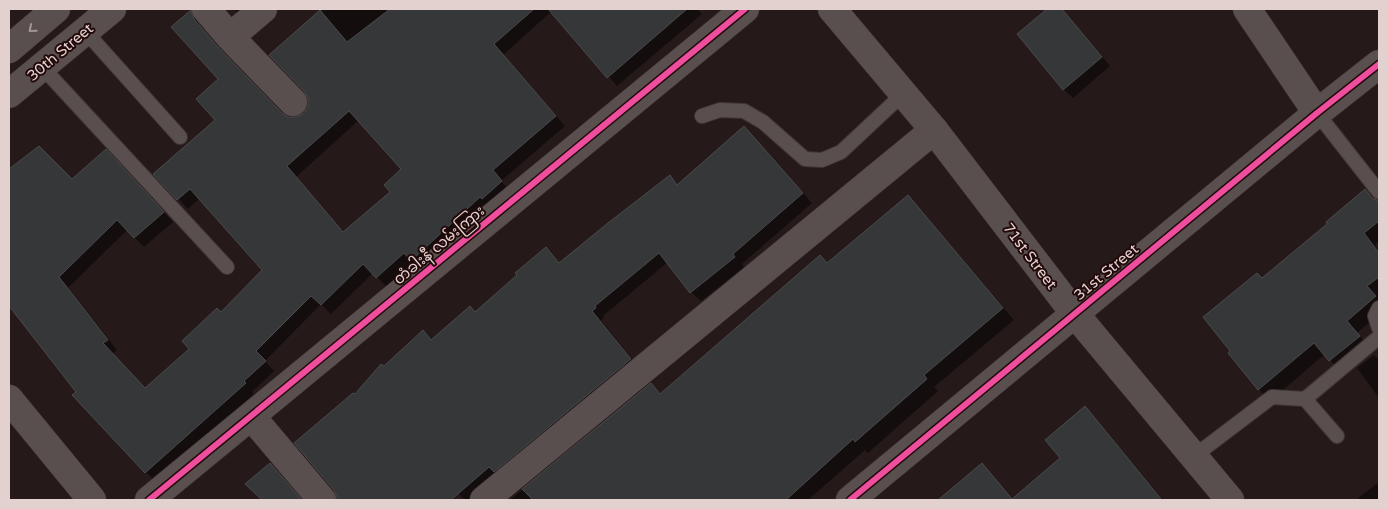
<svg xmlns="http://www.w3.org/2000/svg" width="1388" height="509" viewBox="0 0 1388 509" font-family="'Varela Round','Noto Sans Myanmar',sans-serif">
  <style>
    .shadow { fill: #0007; fill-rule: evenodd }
    .building { fill: #363739; stroke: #4a4a4d; fill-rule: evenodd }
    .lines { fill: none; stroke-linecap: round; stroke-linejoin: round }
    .service-casing { stroke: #413636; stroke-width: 16 }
    .minor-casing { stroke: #413636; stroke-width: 29 }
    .secondary-casing { stroke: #413636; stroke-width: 29 }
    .service { stroke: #5a4f4f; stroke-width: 14 }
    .minor { stroke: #5a4f4f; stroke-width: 28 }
    .secondary { stroke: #5a4f4f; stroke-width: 28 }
    .cycleway-casing { stroke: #220a0a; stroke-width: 9 }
    .cycleway { stroke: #ef4d9e; stroke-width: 6 }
    .oneway { stroke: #a59696 }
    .labels { text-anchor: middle; stroke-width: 4; stroke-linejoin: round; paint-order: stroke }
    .street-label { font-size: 15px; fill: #e3d1d0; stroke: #220a0a }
  </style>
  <rect width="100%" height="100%" fill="#261919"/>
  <!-- shadow -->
  <path class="shadow" d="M 234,9 L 246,9 L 240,14 Z
    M 324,9 L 697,9 L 702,14 L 617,86 L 552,11 L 503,55 L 565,126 L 501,181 L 511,192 L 421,270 L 414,263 L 387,287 L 373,273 L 331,314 L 321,304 L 265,361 L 274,371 L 252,392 L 254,394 L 155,481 L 146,472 L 78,392 L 9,304 L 9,171 L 38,148 L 72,180 L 115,160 L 173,222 L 144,247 L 127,230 L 68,288 L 117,350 L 112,354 L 145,389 L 190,349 L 221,314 L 263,270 L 200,198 L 188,209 L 155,174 L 217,120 L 219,79 L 191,12 L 200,21 L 204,30 L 228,59 L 282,114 L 289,118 L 297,118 L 304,114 L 309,106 L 309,98 L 306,91 L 271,55 ZM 359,120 L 403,169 L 392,192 L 344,233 L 296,177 Z
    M 1049,9 L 1062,9 L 1110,66 L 1073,98 L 1063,89 L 1018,35 Z
    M 753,137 L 812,203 L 742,264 L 744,267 L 701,301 L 691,292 L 668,262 L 603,316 L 604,318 L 601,320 L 640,369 L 471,500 L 465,500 L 455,490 L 445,500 L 353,500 L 355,499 L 354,497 L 349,500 L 338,500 L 355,396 L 384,367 L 432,341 L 476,314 L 546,249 L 560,264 L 670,177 L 678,185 Z
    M 1365,191 L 1379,203 L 1379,241 L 1375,245 L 1379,251 L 1379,296 L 1377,297 L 1379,299 L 1379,314 L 1357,333 L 1373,351 L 1341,372 L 1325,354 L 1270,401 L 1259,389 L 1229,353 L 1262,279 L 1329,224 Z
    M 919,208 L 1014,320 L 934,387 L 938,391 L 868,453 L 865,450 L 808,500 L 510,500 L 651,385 L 661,395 L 827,265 Z
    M 1374,355 L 1379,360 L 1379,398 L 1357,368 Z
    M 1085,408 L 1095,418 L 1163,500 L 940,500 L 982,465 L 1013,500 L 1062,458 Z
    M 1379,482 L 1379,500 L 1360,500 L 1358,498 Z"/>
  <!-- building -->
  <path class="building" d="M 390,9 L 534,9 L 494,44 L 556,116 L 493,170 L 502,181 L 482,199 L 480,197 L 411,261 L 404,253 L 376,278 L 363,264 L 321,305 L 311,296 L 256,351 L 266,361 L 244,381 L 246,383 L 145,473 L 72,395 L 76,392 L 9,306 L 9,169 L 39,146 L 72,179 L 106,149 L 164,212 L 134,238 L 117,220 L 59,277 L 108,340 L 103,343 L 145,388 L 189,349 L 182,341 L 217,308 L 221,312 L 262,270 L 190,189 L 177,200 L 153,174 L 215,120 L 196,99 L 218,79 L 171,27 L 191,10 L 194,19 L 218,47 L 282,113 L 288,117 L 296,117 L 303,114 L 308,107 L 308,98 L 304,91 L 269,55 L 320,10 L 347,42 ZM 349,111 L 401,169 L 384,185 L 390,192 L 343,232 L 287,166 Z
    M 548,9 L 687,9 L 607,78 Z
    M 1047,9 L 1062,9 L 1102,57 L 1063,90 L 1017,34 Z
    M 744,126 L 803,193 L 733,254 L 735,257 L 690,293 L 659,253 L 595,306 L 596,308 L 592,311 L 631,359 L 494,472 L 489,467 L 451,500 L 337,500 L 337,497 L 334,490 L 294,443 L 353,393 L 355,394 L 381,364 L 384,366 L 423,330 L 431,340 L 470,306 L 475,312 L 517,275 L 515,273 L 546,247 L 559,263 L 608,223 L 670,175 L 677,185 Z
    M 1365,189 L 1372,198 L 1379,201 L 1379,221 L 1364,233 L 1379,253 L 1379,277 L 1367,286 L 1376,296 L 1347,321 L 1360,336 L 1329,361 L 1314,343 L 1258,390 L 1228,353 L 1230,351 L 1203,317 L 1257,273 L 1262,278 L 1327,224 L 1326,222 Z
    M 908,195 L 1003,308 L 924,375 L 927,379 L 855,442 L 853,439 L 786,500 L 533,500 L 522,489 L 651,383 L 660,394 L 820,255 L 827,263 Z
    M 1085,406 L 1162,500 L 938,500 L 982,463 L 1012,499 L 1060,458 L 1045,440 Z
    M 270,463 L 302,500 L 262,500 L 245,484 Z"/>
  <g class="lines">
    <!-- service casing -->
    <g class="service-casing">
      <path id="service" d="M 85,31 L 180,137
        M 42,67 L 227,267
        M 1317,113 L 1379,192
        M 702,116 L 720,110 L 744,111 L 763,122 L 805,159 L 822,160 L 841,152 L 903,94
        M 1379,308 L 1375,316 L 1379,328
        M 1305,399 L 1379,337
        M 1193,457 L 1272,397 L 1305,399 L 1337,436"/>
    </g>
    <!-- minor casing -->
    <g class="minor-casing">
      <path id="minor" d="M 206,9 L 230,37 L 293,102
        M 1247,9 L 1317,113
        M 230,37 L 263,9
        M 9,399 L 92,500
        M 251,416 L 322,500
        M 149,500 L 745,9
        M 484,500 L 934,130
        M 850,500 L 1317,113 L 1379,64"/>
    </g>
    <!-- secondary casing -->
    <g class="secondary-casing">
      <path id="secondary" d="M 832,9 L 934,130 L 1075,314 L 1230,500
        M 9,49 L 56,9
        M 9,94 L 112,9"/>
    </g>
    <!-- service -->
    <use href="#service" class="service"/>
    <!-- minor -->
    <use href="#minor" class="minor"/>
    <!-- secondary -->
    <use href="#secondary" class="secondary"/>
    <!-- cycleway casing -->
    <g class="cycleway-casing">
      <path id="cycleway" d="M 149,500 L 745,9
        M 850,500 L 1317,113 L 1379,64"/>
    </g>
    <!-- cycleway -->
    <use href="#cycleway" class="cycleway"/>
  </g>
  <!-- one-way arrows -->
  <defs><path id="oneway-chevron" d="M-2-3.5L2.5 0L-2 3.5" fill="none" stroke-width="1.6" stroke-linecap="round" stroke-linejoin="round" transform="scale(1.25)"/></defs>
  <use class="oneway" href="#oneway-chevron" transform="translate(32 29) rotate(140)"/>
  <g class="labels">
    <!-- street labels -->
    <g class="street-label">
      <text transform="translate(60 52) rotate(-40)" y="5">30th Street</text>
      <text transform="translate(439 245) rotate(-40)" y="5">တံခါးနီ လမ်းကြား</text>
      <text transform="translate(1030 256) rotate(53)" y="5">71st Street</text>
      <text transform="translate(1106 272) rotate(-40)" y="5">31st Street</text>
    </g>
  </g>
  <!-- border -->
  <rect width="1388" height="509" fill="none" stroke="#e3d1d0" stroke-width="20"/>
</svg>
